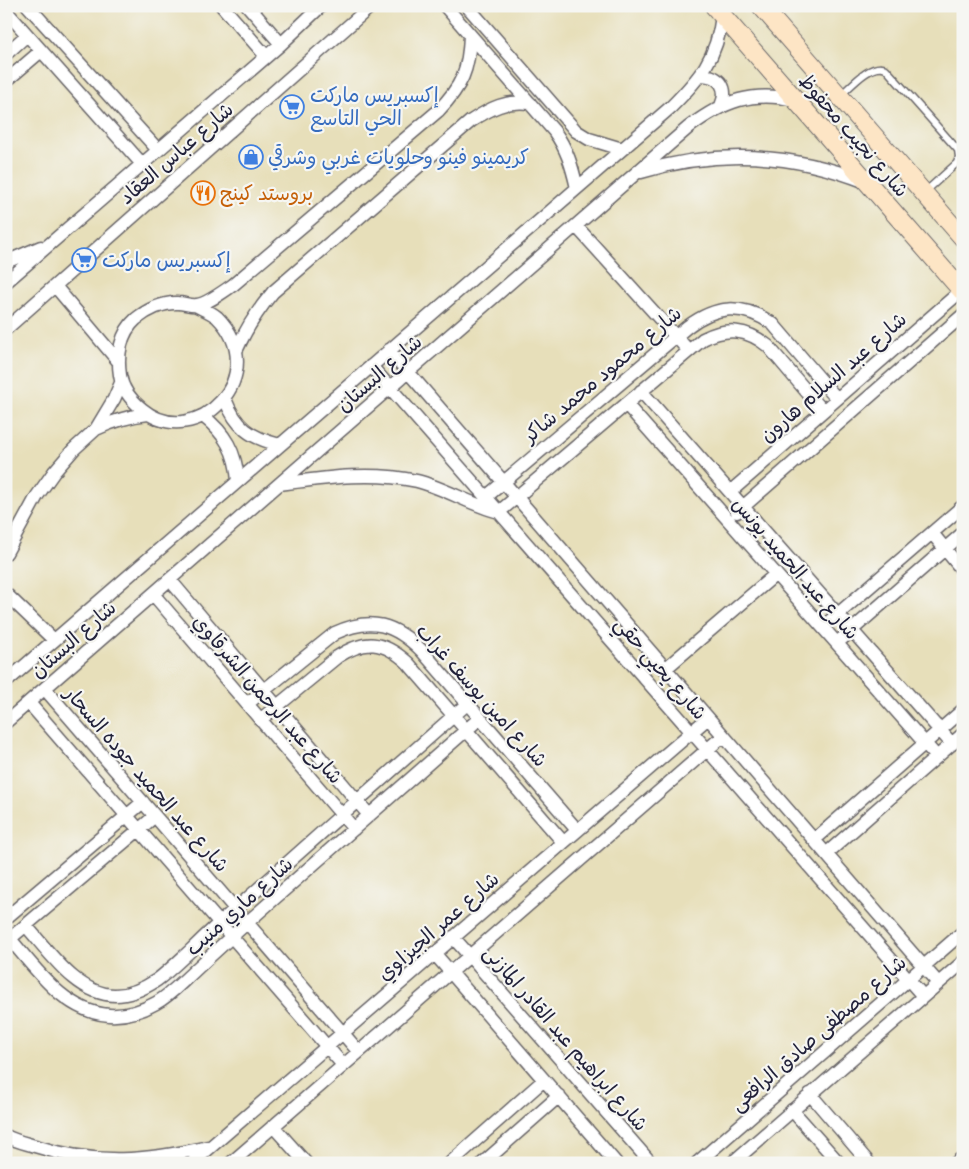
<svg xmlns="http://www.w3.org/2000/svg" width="969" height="1169" viewBox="0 0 969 1169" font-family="'Indie Flower','Playpen Sans Arabic',sans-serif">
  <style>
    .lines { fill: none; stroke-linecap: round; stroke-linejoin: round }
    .lane-casing { stroke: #676467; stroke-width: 9 }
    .street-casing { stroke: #676467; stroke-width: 15 }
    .secondary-casing { stroke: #676467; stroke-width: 20 }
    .lane { stroke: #fff; stroke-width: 6 }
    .street { stroke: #fff; stroke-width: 12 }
    .secondary { stroke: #fde5c5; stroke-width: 18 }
    .labels { text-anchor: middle; stroke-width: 4.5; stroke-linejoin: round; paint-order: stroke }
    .shop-label { font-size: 20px; fill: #366cbe; stroke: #f6f6f2; text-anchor: start }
    .street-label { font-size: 20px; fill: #22223b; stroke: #f6f6f2 }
    .food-label { font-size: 20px; fill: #c56008; stroke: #f6f6f2; text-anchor: start }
  </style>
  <rect width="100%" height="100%" fill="#f6f6f2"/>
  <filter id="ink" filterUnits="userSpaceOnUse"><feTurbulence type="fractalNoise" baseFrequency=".02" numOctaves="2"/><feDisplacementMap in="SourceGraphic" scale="10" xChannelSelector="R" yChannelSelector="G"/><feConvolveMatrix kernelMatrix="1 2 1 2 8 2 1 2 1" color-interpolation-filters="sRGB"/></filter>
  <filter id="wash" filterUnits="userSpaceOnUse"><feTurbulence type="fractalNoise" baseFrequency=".0096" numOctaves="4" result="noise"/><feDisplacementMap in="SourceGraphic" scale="20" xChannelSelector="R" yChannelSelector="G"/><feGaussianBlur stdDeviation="1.12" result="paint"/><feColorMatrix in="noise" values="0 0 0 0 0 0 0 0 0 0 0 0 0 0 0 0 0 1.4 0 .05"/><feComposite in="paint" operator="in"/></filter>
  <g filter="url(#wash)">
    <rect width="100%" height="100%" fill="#e7dfba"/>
  </g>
  <g filter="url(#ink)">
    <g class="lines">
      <!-- lane casing -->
      <g class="lane-casing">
        <path id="lane" d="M 840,96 C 851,86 871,62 886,69 L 958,150 L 959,157 L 957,163 L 925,192"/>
      </g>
      <!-- street casing -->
      <g class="street-casing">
        <path id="street" d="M 28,6 L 158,150
          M 222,6 L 266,56
          M 248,6 L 281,44
          M 445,6 L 554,131 C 567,149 572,166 577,188
          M 467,6 L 576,131 L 589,139 L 622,149
          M 6,11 L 142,164
          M 6,54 L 27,35
          M 700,75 C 720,75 729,88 721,106
          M 6,81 L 41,51
          M 641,172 C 717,149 793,153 866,182
          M 576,226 L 689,351
          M 6,262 L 41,247
          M 6,282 L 281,44 L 321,6
          M 55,286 L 118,361
          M 197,306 C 203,309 211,312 217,317 C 274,374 196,454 142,409 C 131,400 122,389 120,375 C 117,356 120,333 136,319 C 147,310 163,302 178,303 C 184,303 191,306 197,305 C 207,304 224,291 233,285 L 438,111 C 462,86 469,70 470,35
          M 6,329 L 371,6
          M 389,350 L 938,983
          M 236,351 C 246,329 257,311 273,292 L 471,121 C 491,108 506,100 530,103
          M 371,366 L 923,996
          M 641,391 L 952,744
          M 225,399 C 236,427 250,438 280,445
          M 626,404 L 937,757
          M 203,416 C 225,433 236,452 238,481
          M 96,429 C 113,421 129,416 148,414
          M 280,484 C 325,478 371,471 417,481 C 445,488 471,505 499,512 L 703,339 C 727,327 747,329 768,346 L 823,411
          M 730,492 L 961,291
          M 486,497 L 687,327 C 716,305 742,303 773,324 L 837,399
          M 737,512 L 963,315
          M 932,533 L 963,571
          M 6,553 L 37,496 L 54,472 L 74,449 L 96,429 L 114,399 L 121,383
          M 170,580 L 369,815
          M 6,594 L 54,640
          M 153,594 L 354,829
          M 823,627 L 963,506
          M 837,643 L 963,533
          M 665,669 L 776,574
          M 6,682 L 671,107 C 700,78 717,58 722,16
          M 45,689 L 359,1052
          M 29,703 L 343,1065
          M 247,704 L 335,633 C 371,616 395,624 422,651 L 577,830
          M 260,720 L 337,657 C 365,639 383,640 408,663 L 563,842
          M 6,722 L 689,127 C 724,101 752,90 795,100
          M 814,840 L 963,710
          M 826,854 L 963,734
          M 6,918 L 143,802
          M 26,926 C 49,951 77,995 115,995 C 130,995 145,988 157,980 C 169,971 180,960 191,950 C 209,932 228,915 247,899 C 320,834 394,768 467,704
          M 453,937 L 651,1163
          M 10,939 C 36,969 65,1012 109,1015 C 125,1016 142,1011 156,1003 C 169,996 180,984 191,974 C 210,956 230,938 250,920 C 326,853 403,786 480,718
          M 6,942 L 155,816
          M 434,953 L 616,1163
          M 810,1094 L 869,1163
          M 792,1110 L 839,1163
          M 273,1126 L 306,1163
          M 6,1136 C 15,1141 25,1143 35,1146 C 97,1166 146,1161 208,1147
          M 6,1161 L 7,1163
          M 192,1163 L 708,718
          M 231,1163 L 723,736
          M 450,1163 L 544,1080
          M 483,1163 L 559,1096
          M 697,1163 L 963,932
          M 732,1163 L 963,962
          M 956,1163 L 963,1157"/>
      </g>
      <!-- secondary casing -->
      <g class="secondary-casing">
        <path id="secondary" d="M 714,6 L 963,292
          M 761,6 L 963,238"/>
      </g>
      <!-- lane -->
      <use href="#lane" class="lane"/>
      <!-- street -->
      <use href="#street" class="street"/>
      <!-- secondary -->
      <use href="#secondary" class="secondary"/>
    </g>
  </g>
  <!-- icons -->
  <defs>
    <g id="supermarket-ring" transform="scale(1.25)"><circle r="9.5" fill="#f6f6f2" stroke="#3f7fe0" stroke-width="1.5"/><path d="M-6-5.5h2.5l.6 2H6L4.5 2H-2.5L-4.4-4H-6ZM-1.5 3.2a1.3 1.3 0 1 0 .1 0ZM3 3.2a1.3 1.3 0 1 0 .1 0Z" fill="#3f7fe0"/></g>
    <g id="shop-ring" transform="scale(1.25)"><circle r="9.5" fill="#f6f6f2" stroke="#3f7fe0" stroke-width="1.5"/><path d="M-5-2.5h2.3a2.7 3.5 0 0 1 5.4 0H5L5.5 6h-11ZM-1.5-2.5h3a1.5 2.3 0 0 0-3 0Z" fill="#3f7fe0"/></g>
    <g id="restaurant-ring" transform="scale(1.25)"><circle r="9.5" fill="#f6f6f2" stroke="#e8710a" stroke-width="1.5"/><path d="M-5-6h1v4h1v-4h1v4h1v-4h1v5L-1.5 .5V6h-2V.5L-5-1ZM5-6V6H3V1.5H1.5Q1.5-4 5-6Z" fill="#e8710a"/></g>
  </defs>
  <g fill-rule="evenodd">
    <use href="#supermarket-ring" x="292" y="107"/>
    <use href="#shop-ring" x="251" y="157"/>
    <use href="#restaurant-ring" x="203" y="193"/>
    <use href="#supermarket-ring" x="84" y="260"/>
  </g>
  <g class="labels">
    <!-- shop labels -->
    <g class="shop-label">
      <text x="310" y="102">إكسبريس ماركت<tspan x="310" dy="23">الحي التاسع</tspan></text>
      <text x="268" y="164">كريمينو فينو وحلويات غربي وشرقي</text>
      <text x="102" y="267">إكسبريس ماركت</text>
    </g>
    <!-- street labels -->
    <g class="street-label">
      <text transform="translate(854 135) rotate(49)" y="7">شارع نجيب محفوظ</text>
      <text transform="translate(176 153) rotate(-41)" y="7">شارع عباس العقاد</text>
      <text transform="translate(379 373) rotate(-41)" y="7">شارع البستان</text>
      <text transform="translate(602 374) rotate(-40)" y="7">شارع محمود محمد شاكر</text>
      <text transform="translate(833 377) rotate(-41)" y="7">شارع عبد السلام هارون</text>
      <text transform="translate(796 568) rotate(49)" y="7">شارع عبد الحميد يونس</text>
      <text transform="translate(73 639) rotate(-41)" y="7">شارع البستان</text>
      <text transform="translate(661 668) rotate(49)" y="7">شارع يحيي حقي</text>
      <text transform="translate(482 695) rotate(48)" y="7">شارع امين يوسف غراب</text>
      <text transform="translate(268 699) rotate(49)" y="7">شارع عبد الرحمن الشرقاوي</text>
      <text transform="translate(147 779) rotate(49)" y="7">شارع عبد الحميد جوده السحار</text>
      <text transform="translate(239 906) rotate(-42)" y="7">شارع ماري منيب</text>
      <text transform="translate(438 926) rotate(-41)" y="7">شارع عمر الجيزاوي</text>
      <text transform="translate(818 1033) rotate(-41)" y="7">شارع مصطفى صادق الرافعى</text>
      <text transform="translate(566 1038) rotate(49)" y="7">شارع ابراهيم عبد القادر المازنى</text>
    </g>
    <!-- food labels -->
    <g class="food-label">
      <text x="220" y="200">بروستد كينج</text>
    </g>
  </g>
  <!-- margin -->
  <rect width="969" height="1169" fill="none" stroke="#f6f6f2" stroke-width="25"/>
</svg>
